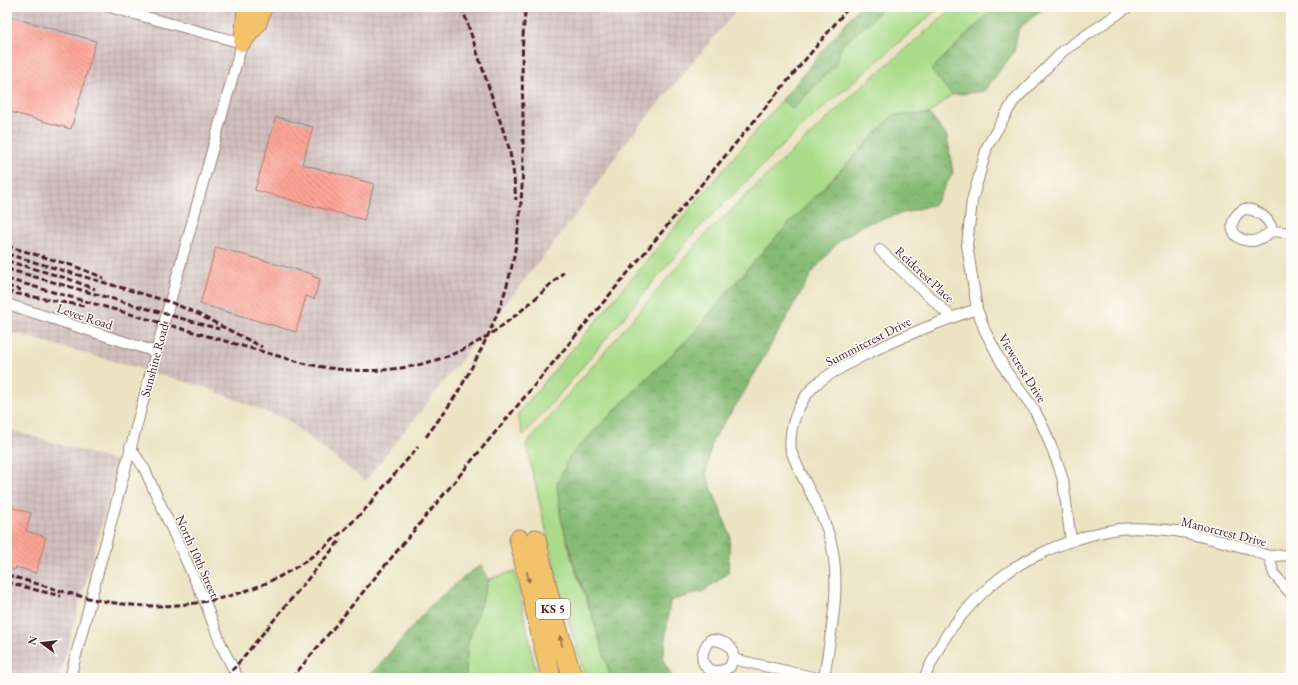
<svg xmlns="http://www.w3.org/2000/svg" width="1298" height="685" viewBox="0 0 1298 685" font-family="'EB Garamond',serif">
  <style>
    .industrial { fill: url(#industrial-grid) }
    .grass { fill: #aadb89; stroke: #7a7d5a }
    .forest { fill: url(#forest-crowns); stroke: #686d50 }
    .building { fill: url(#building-back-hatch) }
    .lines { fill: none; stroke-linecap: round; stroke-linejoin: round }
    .minor-casing { stroke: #9a8176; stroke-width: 12 }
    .primary-casing { stroke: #9a8176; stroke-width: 18 }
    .motorway-casing { stroke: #9a8176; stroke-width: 21 }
    .minor { stroke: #fff; stroke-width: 10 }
    .primary { stroke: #f2c36a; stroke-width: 16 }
    .motorway { stroke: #f2c36a; stroke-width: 19 }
    .rail { stroke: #4a1f2b; stroke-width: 3; stroke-dasharray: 6 3; stroke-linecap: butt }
    .oneway { fill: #9e714a }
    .labels { text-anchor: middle; stroke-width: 3; stroke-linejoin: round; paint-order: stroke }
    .shield { fill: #fdfcf7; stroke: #806168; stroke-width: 1 }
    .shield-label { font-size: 12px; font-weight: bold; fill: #4a1f2b }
    .street-label { font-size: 13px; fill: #4a1f2b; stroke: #fdfcf7 }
  </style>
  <defs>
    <pattern id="industrial-grid" width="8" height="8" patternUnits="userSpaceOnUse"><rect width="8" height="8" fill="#d1c0bd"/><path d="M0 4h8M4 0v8" fill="none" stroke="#b5a5a3"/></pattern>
    <pattern id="forest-crowns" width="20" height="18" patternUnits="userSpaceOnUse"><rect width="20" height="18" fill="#87bb75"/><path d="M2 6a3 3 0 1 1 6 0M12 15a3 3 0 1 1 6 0" fill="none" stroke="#709760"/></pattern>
    <pattern id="building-back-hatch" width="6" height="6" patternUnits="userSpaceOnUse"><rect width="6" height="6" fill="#fda497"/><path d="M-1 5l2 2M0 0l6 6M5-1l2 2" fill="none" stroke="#cf857b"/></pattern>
  </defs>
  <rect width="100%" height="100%" fill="#fdfcf7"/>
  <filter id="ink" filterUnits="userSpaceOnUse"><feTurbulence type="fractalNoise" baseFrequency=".025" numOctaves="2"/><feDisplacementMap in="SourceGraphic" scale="8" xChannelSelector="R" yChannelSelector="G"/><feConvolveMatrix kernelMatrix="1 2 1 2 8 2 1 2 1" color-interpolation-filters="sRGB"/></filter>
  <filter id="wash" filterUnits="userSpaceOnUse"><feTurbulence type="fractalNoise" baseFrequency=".012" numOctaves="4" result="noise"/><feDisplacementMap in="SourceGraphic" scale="16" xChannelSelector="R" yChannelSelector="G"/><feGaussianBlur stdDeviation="0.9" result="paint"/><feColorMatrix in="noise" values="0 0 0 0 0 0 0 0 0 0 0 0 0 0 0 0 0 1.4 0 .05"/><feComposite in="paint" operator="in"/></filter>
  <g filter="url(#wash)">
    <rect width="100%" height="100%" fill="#ebe3c2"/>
    <!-- industrial -->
    <path class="industrial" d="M 7,7 L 739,7 L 623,146 L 576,215 L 365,481 L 287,420 L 207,388 L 7,331 Z
      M 7,429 L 119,462 L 59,678 L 7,678 Z"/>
    <!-- grass -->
    <path class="grass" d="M 882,7 L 940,7 L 800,128 L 696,231 L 559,395 L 523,435 L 517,415 L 749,139 L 782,100 L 793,109 L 835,65 L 842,45 L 870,22 Z
      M 954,7 L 995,7 L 931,70 L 952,95 L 929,114 L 893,115 L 779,234 L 735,283 L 691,336 L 637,388 L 569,457 L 557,485 L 561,518 L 573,564 L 591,612 L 611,678 L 585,678 L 559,586 L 526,444 L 700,240 L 782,161 L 860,88 Z
      M 515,571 L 537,678 L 467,678 L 466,675 L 467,646 L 489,579 Z"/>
    <!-- forest -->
    <path class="forest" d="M 859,7 L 882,7 L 870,22 L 842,45 L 835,65 L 793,109 L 782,100 Z
      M 995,7 L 1046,7 L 1019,28 L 1014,52 L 984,91 L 952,95 L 931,70 Z
      M 929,114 L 947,136 L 953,173 L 935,204 L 865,224 L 840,240 L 813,271 L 743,394 L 712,441 L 706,474 L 730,535 L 728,573 L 704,591 L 670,601 L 663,660 L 673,678 L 611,678 L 591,612 L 574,564 L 561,518 L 557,485 L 569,457 L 637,388 L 691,336 L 735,283 L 779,234 L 894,115 Z
      M 481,565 L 489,579 L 467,646 L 466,675 L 467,678 L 368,678 L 431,605 L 465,576 Z"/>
    <g id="blocks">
      <!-- building -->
      <path class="building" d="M 7,16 L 96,41 L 71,129 L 7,111 Z
        M 276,117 L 313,127 L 302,164 L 374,184 L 364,220 L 255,190 Z
        M 216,247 L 312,274 L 312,276 L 320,279 L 314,299 L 306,296 L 296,332 L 200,304 Z
        M 7,506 L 31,513 L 26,531 L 46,537 L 36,573 L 16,567 L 15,570 L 7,568 Z"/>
    </g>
  </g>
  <g filter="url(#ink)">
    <use href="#blocks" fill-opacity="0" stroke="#9a8176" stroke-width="1"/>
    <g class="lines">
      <!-- minor casing -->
      <g class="minor-casing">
        <path id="minor" d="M 1244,209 C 1257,209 1269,218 1273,231 C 1267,234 1260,240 1253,241 C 1230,242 1225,220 1244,209 Z
          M 1273,231 L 1291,233
          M 880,250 L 951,317
          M 7,304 L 156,352
          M 130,447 L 144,468 L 205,602 L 222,647 L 238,678
          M 1071,541 L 1063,480 L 1058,464 L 1045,431 L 1034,409 L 1006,371 L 985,331 L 977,309 L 967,245 L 972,201 L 987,147 L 1013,102 L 1063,51 L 1128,7
          M 1269,556 L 1274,574 L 1291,594
          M 710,640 C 719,640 732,643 733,654 C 734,658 731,663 730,667 C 707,680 693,659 710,640 Z
          M 733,659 L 817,678
          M 70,678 L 156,352 L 242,43 L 109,7
          M 824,678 C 831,631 843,581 829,535 C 820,505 802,480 791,451 C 788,428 798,402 815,385 C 828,374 844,366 859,358 C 897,338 936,323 977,309
          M 924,678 C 932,662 939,645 950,630 C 969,605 991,582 1017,566 C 1029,558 1043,553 1055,547 C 1076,539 1097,532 1119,529 C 1138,527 1158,529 1176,531 C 1200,535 1224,542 1247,548 C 1254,550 1262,555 1270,556 C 1277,556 1284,555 1291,555"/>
      </g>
      <!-- primary casing -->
      <g class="primary-casing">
        <path id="primary" d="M 242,43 L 258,24 L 264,7
          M 242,43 L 246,7"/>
      </g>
      <!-- motorway casing -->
      <g class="motorway-casing">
        <path id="motorway" d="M 519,539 L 551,678
          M 536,539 C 546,586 557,633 573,678"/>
      </g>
      <!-- minor -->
      <use href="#minor" class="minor"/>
      <!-- primary -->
      <use href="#primary" class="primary"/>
      <!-- motorway -->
      <use href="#motorway" class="motorway"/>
      <!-- rail -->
      <path class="rail" d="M 462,7 L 509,148 L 513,168 L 516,200
        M 7,246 L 74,266 L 104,278
        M 7,254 L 170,302 L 196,313 L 262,347
        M 7,261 L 66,278 L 95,289
        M 7,269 L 219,329
        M 7,279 L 299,362 C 358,377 420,373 474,344 C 508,325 536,298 564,272
        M 7,286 L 21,290
        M 7,292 L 84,306
        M 426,437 C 438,420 452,403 462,385 C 480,353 497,320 507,285 C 519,245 523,191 523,150 C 524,102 519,54 526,7
        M 370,503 L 418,447
        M 7,575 C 43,585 79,598 115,603 C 184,613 258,597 314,555 C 336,539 355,520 374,500
        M 7,582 L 40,591 L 61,596
        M 226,678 L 341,539
        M 292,678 L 493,435 L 849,7"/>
    </g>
    <!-- one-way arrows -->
    <defs><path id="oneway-solid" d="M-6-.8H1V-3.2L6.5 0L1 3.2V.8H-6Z"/></defs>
    <g class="oneway">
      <use href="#oneway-solid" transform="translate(528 577) rotate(77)"/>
      <use href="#oneway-solid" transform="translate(561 641) rotate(-105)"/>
    </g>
  </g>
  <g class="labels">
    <!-- shield labels -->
    <rect class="shield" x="536" y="599" width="34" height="20" rx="3"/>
    <g class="shield-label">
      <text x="553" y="613">KS 5</text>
    </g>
    <!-- street labels -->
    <g class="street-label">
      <text transform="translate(925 274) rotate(43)" y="5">Reidcrest Place</text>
      <text transform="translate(85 316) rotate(18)" y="5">Levee Road</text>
      <text transform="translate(868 341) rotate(-27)" y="5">Summitcrest Drive</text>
      <text transform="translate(154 360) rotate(-75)" y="5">Sunshine Road</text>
      <text transform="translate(1023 368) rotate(58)" y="5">Viewcrest Drive</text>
      <text transform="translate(1224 531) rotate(14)" y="5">Manorcrest Drive</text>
      <text transform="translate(198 556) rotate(66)" y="5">North 10th Street</text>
    </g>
  </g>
  <!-- margin -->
  <rect width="1298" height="685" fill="none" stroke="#fdfcf7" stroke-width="24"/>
  <!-- north arrow -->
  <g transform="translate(42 643) rotate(285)" stroke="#fdfcf7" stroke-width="3" paint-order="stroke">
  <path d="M0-3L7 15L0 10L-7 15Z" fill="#4a1f2b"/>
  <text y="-6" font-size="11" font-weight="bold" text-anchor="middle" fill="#4a1f2b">N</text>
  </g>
</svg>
